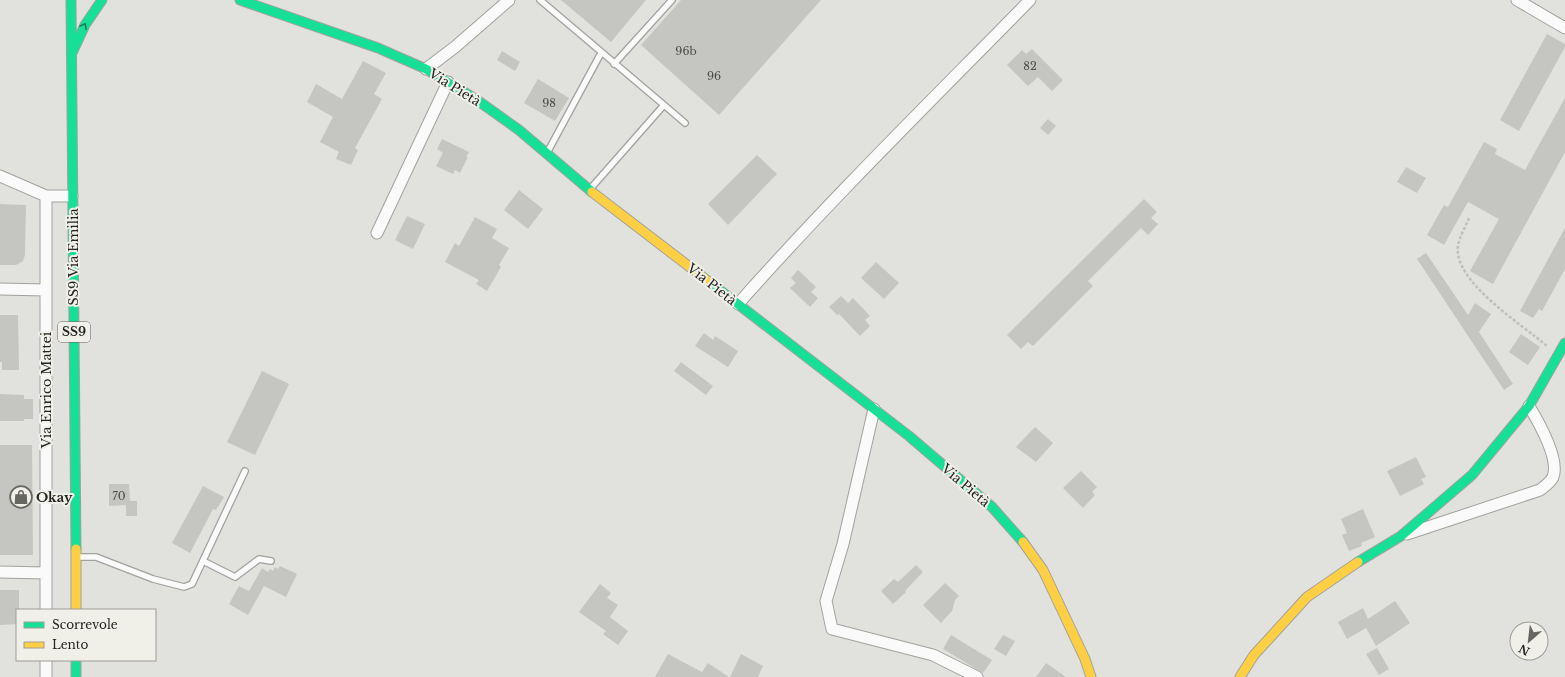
<svg xmlns="http://www.w3.org/2000/svg" width="1565" height="677" viewBox="0 0 1565 677" font-family="'Libre Baskerville',serif">
  <style>
    .building { fill: #c5c5c2 }
    .lines { fill: none; stroke-linecap: round; stroke-linejoin: round }
    .lane-casing { stroke: #a1a29e; stroke-width: 8 }
    .street-casing { stroke: #a1a29e; stroke-width: 13 }
    .fast-casing { stroke: #a1a29e; stroke-width: 11 }
    .slow-casing { stroke: #a1a29e; stroke-width: 11 }
    .path { stroke: #bfbfbd; stroke-width: 2.5; stroke-dasharray: 3 2; stroke-linecap: butt }
    .lane { stroke: #fafafa; stroke-width: 5.5 }
    .street { stroke: #fafafa; stroke-width: 11 }
    .fast { stroke: #16e098; stroke-width: 9 }
    .slow { stroke: #ffcf43; stroke-width: 9 }
    .oneway { stroke: #1c825c }
    .labels { text-anchor: middle; stroke-width: 4; stroke-linejoin: round; paint-order: stroke }
    .number-label { font-size: 11px; fill: #4c4c48 }
    .shield { fill: #f0f0e8; stroke: #60605c; stroke-width: 1 }
    .shield-label { font-size: 12px; font-weight: bold; fill: #232320 }
    .street-label { font-size: 13px; fill: #232320; stroke: #f0f0e8 }
    .poi-label { font-size: 13px; font-weight: bold; fill: #232320; stroke: #f0f0e8; text-anchor: start }
  </style>
  <rect width="100%" height="100%" fill="#e1e1dd"/>
  <!-- building -->
  <path class="building" d="M 561,0 L 646,0 L 611,42 Z
    M 681,0 L 821,0 L 719,115 L 641,45 Z
    M 1547,34 L 1565,44 L 1565,47 L 1519,131 L 1500,120 Z
    M 1032,49 L 1063,80 L 1052,91 L 1038,77 L 1028,86 L 1007,65 L 1022,50 L 1026,54 Z
    M 502,51 L 520,62 L 515,71 L 497,60 Z
    M 363,61 L 386,73 L 374,94 L 382,99 L 355,148 L 358,150 L 351,165 L 336,159 L 339,152 L 320,142 L 333,117 L 307,102 L 316,84 L 342,99 Z
    M 538,79 L 569,98 L 555,121 L 524,103 Z
    M 1565,98 L 1565,152 L 1493,284 L 1470,271 L 1499,219 L 1468,202 L 1444,245 L 1427,235 L 1444,205 L 1448,207 L 1484,142 L 1497,149 L 1495,154 L 1525,170 Z
    M 1048,119 L 1056,126 L 1048,135 L 1040,128 Z
    M 442,139 L 469,152 L 466,157 L 468,157 L 460,173 L 455,170 L 453,174 L 436,166 L 443,153 L 437,149 Z
    M 757,155 L 777,174 L 728,225 L 708,204 Z
    M 1406,167 L 1426,178 L 1417,193 L 1397,182 Z
    M 519,190 L 543,209 L 528,229 L 504,210 Z
    M 1144,199 L 1157,212 L 1151,218 L 1158,224 L 1148,235 L 1141,228 L 1088,281 L 1093,286 L 1033,346 L 1028,342 L 1021,349 L 1007,335 Z
    M 0,204 L 26,205 L 25,255 L 23,261 L 16,265 L 0,265 Z
    M 407,216 L 425,224 L 413,249 L 395,240 Z
    M 475,217 L 497,229 L 492,238 L 509,248 L 499,265 L 501,267 L 487,291 L 476,284 L 479,280 L 445,262 L 455,243 L 459,246 Z
    M 1565,228 L 1565,269 L 1542,311 L 1539,309 L 1533,318 L 1520,311 Z
    M 1426,253 L 1468,315 L 1475,303 L 1491,314 L 1479,332 L 1513,384 L 1504,390 L 1417,259 Z
    M 876,262 L 899,283 L 884,299 L 861,278 Z
    M 798,270 L 816,287 L 811,292 L 818,298 L 810,307 L 790,288 L 796,283 L 791,278 Z
    M 841,296 L 848,303 L 853,298 L 870,316 L 865,320 L 870,326 L 860,336 L 839,314 L 837,315 L 829,307 Z
    M 0,315 L 18,315 L 19,370 L 2,370 L 2,362 L 0,362 Z
    M 704,333 L 713,340 L 715,336 L 738,351 L 728,367 L 695,346 Z
    M 1521,334 L 1540,347 L 1528,365 L 1509,352 Z
    M 681,362 L 713,386 L 706,395 L 674,371 Z
    M 262,371 L 289,384 L 255,455 L 227,442 Z
    M 0,394 L 24,395 L 24,399 L 33,399 L 33,419 L 24,419 L 24,421 L 0,421 Z
    M 1035,427 L 1053,443 L 1036,462 L 1016,447 Z
    M 0,445 L 32,445 L 33,555 L 0,555 Z
    M 1416,457 L 1426,477 L 1421,479 L 1424,484 L 1400,496 L 1387,471 Z
    M 1081,471 L 1097,487 L 1092,492 L 1095,495 L 1083,508 L 1063,488 Z
    M 109,484 L 129,484 L 130,501 L 137,501 L 137,516 L 126,516 L 126,505 L 109,506 Z
    M 203,486 L 224,497 L 216,510 L 213,509 L 190,553 L 172,543 Z
    M 1363,509 L 1375,537 L 1361,543 L 1362,546 L 1349,551 L 1342,535 L 1347,533 L 1341,519 Z
    M 916,565 L 923,572 L 905,591 L 906,592 L 893,604 L 881,591 L 894,579 L 898,582 Z
    M 280,566 L 297,574 L 286,597 L 264,586 L 248,615 L 229,604 L 239,586 L 249,591 L 262,568 L 268,572 L 270,569 L 273,571 L 275,567 L 278,569 Z
    M 945,583 L 959,596 L 955,600 L 952,611 L 941,623 L 923,605 Z
    M 600,584 L 611,593 L 607,598 L 618,605 L 610,617 L 628,631 L 618,645 L 603,634 L 606,631 L 579,612 Z
    M 0,590 L 19,590 L 19,610 L 17,610 L 17,624 L 0,625 Z
    M 1395,601 L 1410,623 L 1376,646 L 1366,628 L 1347,639 L 1338,622 L 1363,608 L 1368,619 Z
    M 951,635 L 992,660 L 983,673 L 943,649 Z
    M 1003,635 L 1015,641 L 1006,656 L 994,649 Z
    M 1377,648 L 1389,669 L 1379,675 L 1366,654 Z
    M 668,654 L 702,672 L 708,663 L 729,677 L 655,677 Z
    M 741,654 L 763,666 L 758,677 L 730,677 Z
    M 1046,663 L 1066,677 L 1036,677 Z"/>
  <g class="lines">
    <!-- lane casing -->
    <g class="lane-casing">
      <path id="lane" d="M 540,0 L 664,105 L 591,188
        M 614,64 L 672,0
        M 664,105 L 685,123
        M 547,153 L 601,53
        M 78,557 L 96,557 L 153,579 L 184,587 L 192,584 L 245,471
        M 203,561 L 235,577 L 259,559 L 271,561"/>
    </g>
    <!-- street casing -->
    <g class="street-casing">
      <path id="street" d="M 1517,0 L 1565,28
        M 426,69 L 455,47 L 509,0
        M 0,176 L 46,196
        M 377,233 L 448,82
        M 0,289 L 46,290
        M 738,304 C 831,199 932,100 1030,0
        M 874,409 L 843,544 L 826,601 L 832,629 L 933,655 L 977,677
        M 1407,534 L 1540,490 C 1545,486 1550,483 1553,477 C 1560,459 1538,421 1529,406
        M 0,572 L 46,573
        M 46,610 L 46,196 L 72,196
        M 46,677 L 46,660"/>
    </g>
    <!-- fast casing -->
    <g class="fast-casing">
      <path id="fast" d="M 71,0 L 76,549
        M 240,0 L 378,48 L 426,69 L 477,100 L 519,130 L 592,192
        M 72,53 L 85,25 L 102,0
        M 708,281 L 909,436 L 992,507 L 1023,542
        M 1358,562 L 1401,536 L 1472,475 L 1529,406 L 1565,343
        M 76,660 L 76,677"/>
    </g>
    <!-- slow casing -->
    <g class="slow-casing">
      <path id="slow" d="M 592,192 L 708,281
        M 1023,542 L 1043,570 L 1085,659 L 1091,677
        M 76,549 L 76,610
        M 1240,677 L 1254,655 L 1307,597 L 1358,562"/>
    </g>
    <!-- path -->
    <path class="path" d="M 1469,218 C 1466,226 1459,237 1458,246 C 1453,282 1523,325 1547,346"/>
    <!-- lane -->
    <use href="#lane" class="lane"/>
    <!-- street -->
    <use href="#street" class="street"/>
    <!-- fast -->
    <use href="#fast" class="fast"/>
    <!-- slow -->
    <use href="#slow" class="slow"/>
  </g>
  <!-- one-way arrows -->
  <defs><path id="oneway-chevron" d="M-2-3.5L2.5 0L-2 3.5" fill="none" stroke-width="1.6" stroke-linecap="round" stroke-linejoin="round"/></defs>
  <use class="oneway" href="#oneway-chevron" transform="translate(84 26) rotate(-61)"/>
  <!-- icons -->
  <defs>
    <g id="shop-ring" transform="scale(1.15)"><circle r="9.5" fill="#f0f0e8" stroke="#666662" stroke-width="1.5"/><path d="M-5-2.5h2.3a2.7 3.5 0 0 1 5.4 0H5L5.5 6h-11ZM-1.5-2.5h3a1.5 2.3 0 0 0-3 0Z" fill="#666662"/></g>
  </defs>
  <g fill-rule="evenodd">
    <use href="#shop-ring" x="21" y="497"/>
  </g>
  <g class="labels">
    <!-- number labels -->
    <g class="number-label">
      <text x="686" y="55">96b</text>
      <text x="1030" y="70">82</text>
      <text x="714" y="80">96</text>
      <text x="549" y="107">98</text>
      <text x="119" y="500">70</text>
    </g>
    <!-- shield labels -->
    <rect class="shield" x="58" y="322" width="32" height="20" rx="3"/>
    <g class="shield-label">
      <text x="74" y="336">SS9</text>
    </g>
    <!-- street labels -->
    <g class="street-label">
      <text transform="translate(455 87) rotate(32)" y="5">Via Pietà</text>
      <text transform="translate(73 257) rotate(-90)" y="5">SS9 Via Emilia</text>
      <text transform="translate(712 284) rotate(38)" y="5">Via Pietà</text>
      <text transform="translate(46 390) rotate(-90)" y="5">Via Enrico Mattei</text>
      <text transform="translate(966 485) rotate(40)" y="5">Via Pietà</text>
    </g>
    <!-- poi labels -->
    <g class="poi-label">
      <text x="36" y="502">Okay</text>
    </g>
  </g>
  <!-- legend -->
  <rect x="16" y="609" width="140" height="52" fill="#f0f0e8" stroke="#9e9e98"/>
  <rect x="24" y="622" width="20" height="6" fill="#16e098" stroke="#9e9e98"/>
  <text x="52" y="629" font-size="12" fill="#232320">Scorrevole</text>
  <rect x="24" y="642" width="20" height="6" fill="#ffcf43" stroke="#9e9e98"/>
  <text x="52" y="649" font-size="12" fill="#232320">Lento</text>
  <!-- north arrow -->
  <g transform="translate(1529 641) rotate(208)"><circle r="19" fill="#f0f0e8" stroke="#9e9e98"/>
  <path d="M0-3L7 15L0 10L-7 15Z" fill="#666662"/>
  <text y="-6" font-size="11" font-weight="bold" text-anchor="middle" fill="#232320">N</text>
  </g>
</svg>
